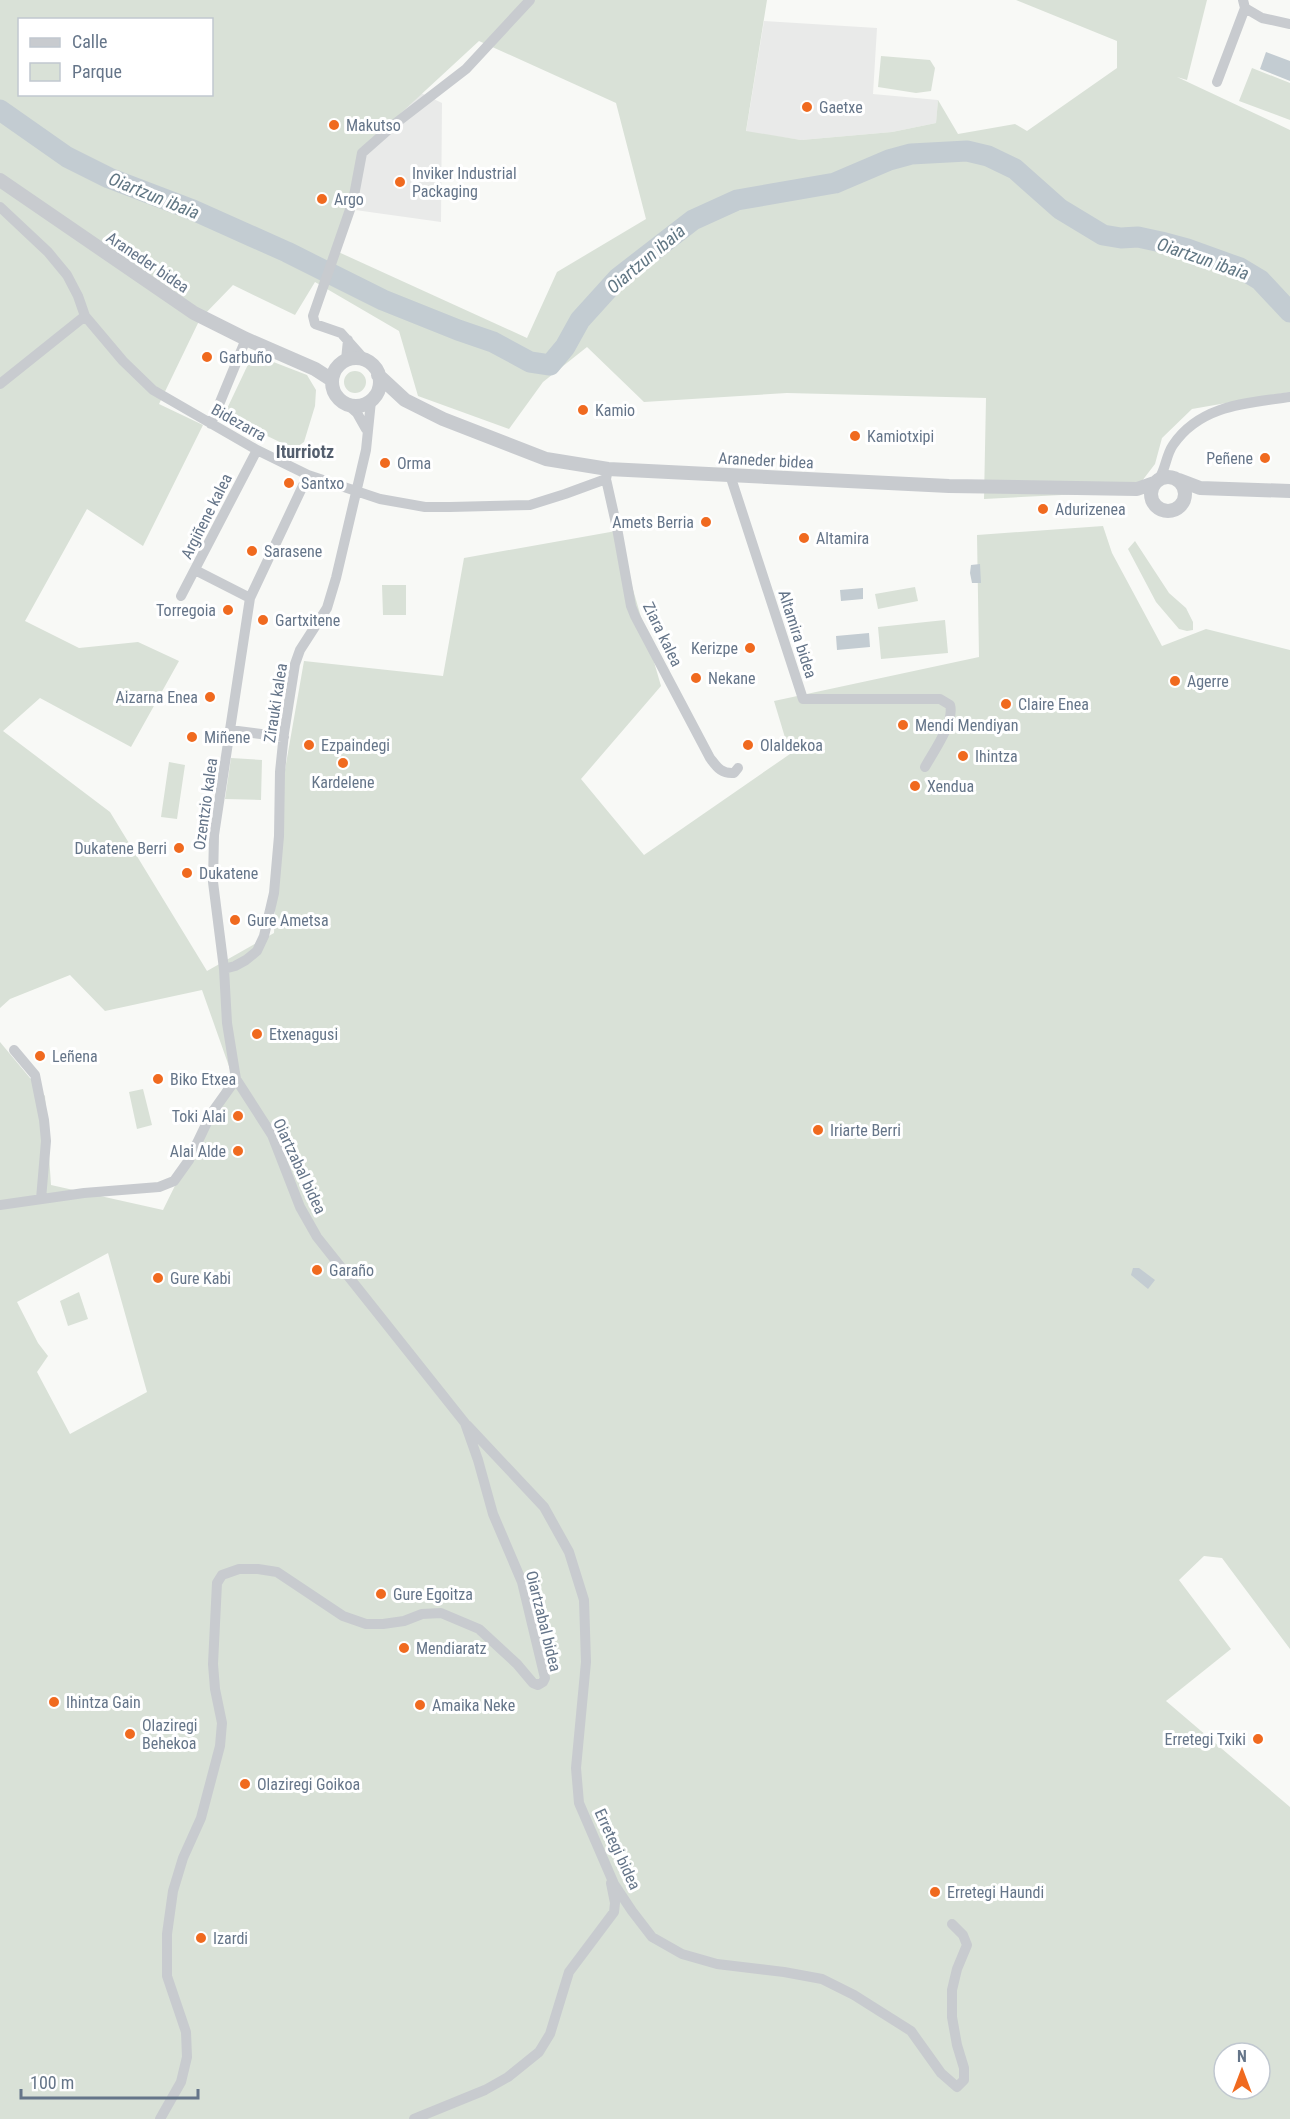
<svg xmlns="http://www.w3.org/2000/svg" width="1290" height="2119" viewBox="0 0 1290 2119" font-family="'Roboto Condensed',sans-serif">
  <style>
    .built { fill: #e9eae9 }
    .green { fill: #d9e1d7; fill-rule: evenodd }
    .water { fill: #c3ccd2 }
    .lines { fill: none; stroke-linecap: round; stroke-linejoin: round }
    .river { stroke: #c3ccd2; stroke-width: 21 }
    .minor { stroke: #c8cbcf; stroke-width: 10 }
    .tertiary { stroke: #c8cbcf; stroke-width: 14 }
    .poi-dot { fill: #f06a1f; stroke: #fff; stroke-width: 2 }
    .labels { text-anchor: middle; stroke-width: 6; stroke-linejoin: round; paint-order: stroke }
    .poi-label { font-size: 16px; fill: #657589; stroke: #fff; text-anchor: start }
    .street-label { font-size: 16px; fill: #657589; stroke: #fff }
    .water-label { font-size: 18px; font-style: italic; fill: #617784; stroke: #fff }
    .neighbourhood-label { font-size: 18px; font-weight: bold; fill: #545f6e; stroke: #fff }
  </style>
  <rect width="100%" height="100%" fill="#f8f9f6"/>
  <!-- built -->
  <path class="built" d="M 764,21 L 877,28 L 873,94 L 938,100 L 936,123 L 892,132 L 801,140 L 746,132 Z
    M 421,93 L 442,103 L 441,222 L 348,209 L 361,150 Z"/>
  <!-- green -->
  <path class="green" d="M 0,0 L 767,0 L 746,131 L 801,140 L 892,132 L 936,123 L 938,100 L 958,134 L 1015,124 L 1027,131 L 1117,68 L 1117,41 L 1016,0 L 1207,0 L 1187,80 L 1177,77 L 1290,130 L 1290,392 L 1192,409 L 1162,438 L 1155,464 L 1132,494 L 1082,494 L 984,499 L 986,398 L 787,393 L 644,402 L 587,347 L 543,382 L 509,429 L 418,396 L 399,331 L 315,282 L 295,315 L 233,285 L 200,319 L 159,404 L 203,425 L 143,546 L 87,509 L 25,621 L 79,648 L 138,642 L 179,661 L 131,747 L 40,698 L 3,731 L 110,812 L 207,971 L 274,933 L 280,798 L 304,661 L 443,676 L 464,558 L 616,531 L 661,686 L 581,779 L 644,855 L 790,754 L 774,701 L 979,657 L 977,535 L 1103,526 L 1112,553 L 1162,646 L 1206,629 L 1290,650 L 1290,1649 L 1222,1558 L 1204,1556 L 1179,1580 L 1231,1649 L 1166,1701 L 1290,1807 L 1290,2119 L 0,2119 L 0,1042 L 45,1096 L 51,1185 L 163,1210 L 231,1072 L 202,990 L 105,1011 L 70,975 L 10,999 L 0,1008 ZM 20,20 L 212,20 L 212,94 L 20,94 ZM 479,41 L 616,103 L 646,219 L 557,272 L 527,338 L 334,250 L 348,209 L 361,150 ZM 108,1253 L 147,1392 L 70,1434 L 37,1372 L 48,1356 L 38,1343 L 17,1302 ZM 1224,2053 L 1260,2053 L 1260,2089 L 1224,2089 Z
    M 881,56 L 930,60 L 935,68 L 931,91 L 916,93 L 878,87 Z
    M 1252,68 L 1290,83 L 1290,120 L 1239,101 Z
    M 253,354 L 307,375 L 316,390 L 315,406 L 304,442 L 294,449 L 224,415 Z
    M344 382a11 11 0 1 1 22 0a11 11 0 1 1-22 0Z
    M 1135,541 L 1169,593 L 1186,608 L 1193,622 L 1193,630 L 1187,631 L 1179,629 L 1156,602 L 1128,549 Z
    M 382,585 L 406,585 L 406,615 L 383,615 Z
    M 915,587 L 918,601 L 878,609 L 875,594 Z
    M 945,620 L 948,653 L 881,659 L 878,627 Z
    M 231,758 L 262,760 L 261,800 L 225,799 Z
    M 169,762 L 185,765 L 177,819 L 161,817 Z
    M 143,1089 L 152,1125 L 137,1129 L 129,1092 Z
    M 79,1292 L 88,1319 L 68,1326 L 60,1301 Z"/>
  <!-- water -->
  <path class="water" d="M 1266,52 L 1290,61 L 1290,81 L 1260,69 Z
    M 980,564 L 981,583 L 972,583 L 970,573 L 971,565 Z
    M 863,588 L 863,599 L 841,601 L 840,590 Z
    M 869,633 L 870,647 L 837,650 L 836,636 Z
    M 1133,1268 L 1139,1268 L 1155,1280 L 1148,1289 L 1131,1275 Z"/>
  <g class="lines">
    <!-- river -->
    <path class="river" d="M 0,110 L 67,157 L 109,178 L 193,210 L 287,252 L 383,300 L 458,330 L 493,342 L 530,362 L 550,365 L 565,347 L 580,320 L 618,278 L 693,220 L 737,200 L 835,183 L 889,160 L 911,154 L 967,151 L 988,156 L 1015,169 L 1060,209 L 1103,235 L 1121,238 L 1138,237 L 1161,242 L 1187,249 L 1240,268 L 1260,280 L 1290,312"/>
    <!-- minor -->
    <path class="minor" d="M 1245,8 L 1262,18 L 1290,24
      M 1217,82 L 1245,8 L 1243,0
      M 0,207 L 48,252 L 67,275 L 78,296 L 85,316 L 123,361 L 153,390 L 257,450 L 308,475 L 380,499 L 425,507 L 450,507 L 530,505 L 565,494 L 606,479 L 608,469
      M 346,360 L 348,340
      M 365,360 L 341,333 L 315,324 L 313,316 L 353,201 L 362,153 L 396,123 L 466,69 L 530,0
      M 0,384 L 85,316
      M 348,405 L 357,413 L 366,429
      M 211,424 L 246,339
      M 730,475 L 803,699 L 940,699 L 950,705 C 955,722 933,752 925,767
      M 606,479 L 617,528 L 631,606 L 635,616 L 710,758 C 717,767 721,774 734,773 L 738,768
      M 1159,479 C 1166,468 1166,455 1173,445 C 1200,405 1247,403 1290,397
      M 195,570 L 250,598
      M 181,596 L 257,450
      M 230,730 L 284,737
      M 224,969 L 235,966 L 246,960 L 257,951 L 264,936 L 274,893 L 279,836 L 280,772 L 284,733 L 295,664 L 300,650 L 327,608 L 336,578 L 366,450 L 371,401
      M 14,1050 L 35,1075 L 44,1120 L 46,1141 L 41,1199
      M 0,1205 L 84,1193 L 159,1187 L 174,1181 L 189,1160 L 211,1114 L 236,1079
      M 467,1425 L 544,1507 L 569,1552 L 584,1600 L 586,1662 L 576,1768 L 579,1803 L 614,1884 L 632,1911 L 652,1937 L 682,1954 L 717,1964 L 784,1972 L 822,1979 L 854,1995 L 911,2031 L 941,2073 L 957,2087 L 964,2080 L 964,2068 L 957,2045 L 952,2017 L 952,1990 L 957,1969 L 967,1945 L 963,1935 L 952,1924
      M 160,2119 L 181,2082 L 187,2057 L 186,2032 L 167,1976 L 167,1934 L 173,1891 L 183,1858 L 201,1818 L 220,1746 L 222,1723 L 215,1689 L 213,1664 L 217,1583 L 222,1575 L 239,1569 L 258,1569 L 277,1572 L 343,1616 L 366,1624 L 383,1624 L 404,1621 L 422,1614 L 441,1613 L 479,1629 L 517,1664 L 533,1683 L 538,1685 L 543,1682 L 545,1678 L 522,1582 L 493,1514 L 478,1460 L 465,1423 L 317,1237 L 300,1207 L 272,1135 L 236,1079 L 227,1023 L 224,969 L 213,882 L 214,835 L 250,598 L 308,475
      M 414,2119 L 485,2090 L 508,2077 L 539,2052 L 550,2034 L 569,1972 L 614,1912 L 615,1903 L 611,1883"/>
    <!-- tertiary -->
    <path class="tertiary" d="M 0,180 L 194,313 L 246,339 L 315,369 L 332,380
      M332 382a24 24 0 1 1 48 0a24 24 0 1 1-48 0Z
      M 378,375 L 405,400 L 443,419 L 546,459 L 608,469 L 949,486 L 1137,489 L 1154,483
      M1151 494a17 17 0 1 1 34 0a17 17 0 1 1-34 0Z
      M 1179,480 L 1200,488 L 1290,491"/>
  </g>
  <!-- markers -->
  <g class="poi-dot">
    <circle cx="807" cy="107" r="6"/>
    <circle cx="334" cy="125" r="6"/>
    <circle cx="400" cy="182" r="6"/>
    <circle cx="322" cy="199" r="6"/>
    <circle cx="207" cy="357" r="6"/>
    <circle cx="583" cy="410" r="6"/>
    <circle cx="855" cy="436" r="6"/>
    <circle cx="1265" cy="458" r="6"/>
    <circle cx="385" cy="463" r="6"/>
    <circle cx="289" cy="483" r="6"/>
    <circle cx="1043" cy="509" r="6"/>
    <circle cx="706" cy="522" r="6"/>
    <circle cx="804" cy="538" r="6"/>
    <circle cx="252" cy="551" r="6"/>
    <circle cx="228" cy="610" r="6"/>
    <circle cx="263" cy="620" r="6"/>
    <circle cx="750" cy="648" r="6"/>
    <circle cx="696" cy="678" r="6"/>
    <circle cx="1175" cy="681" r="6"/>
    <circle cx="210" cy="697" r="6"/>
    <circle cx="1006" cy="704" r="6"/>
    <circle cx="903" cy="725" r="6"/>
    <circle cx="192" cy="737" r="6"/>
    <circle cx="309" cy="745" r="6"/>
    <circle cx="748" cy="745" r="6"/>
    <circle cx="963" cy="756" r="6"/>
    <circle cx="343" cy="763" r="6"/>
    <circle cx="915" cy="786" r="6"/>
    <circle cx="179" cy="848" r="6"/>
    <circle cx="187" cy="873" r="6"/>
    <circle cx="235" cy="920" r="6"/>
    <circle cx="257" cy="1034" r="6"/>
    <circle cx="40" cy="1056" r="6"/>
    <circle cx="158" cy="1079" r="6"/>
    <circle cx="238" cy="1116" r="6"/>
    <circle cx="818" cy="1130" r="6"/>
    <circle cx="238" cy="1151" r="6"/>
    <circle cx="317" cy="1270" r="6"/>
    <circle cx="158" cy="1278" r="6"/>
    <circle cx="381" cy="1594" r="6"/>
    <circle cx="404" cy="1648" r="6"/>
    <circle cx="54" cy="1702" r="6"/>
    <circle cx="420" cy="1705" r="6"/>
    <circle cx="130" cy="1734" r="6"/>
    <circle cx="1258" cy="1739" r="6"/>
    <circle cx="245" cy="1784" r="6"/>
    <circle cx="935" cy="1892" r="6"/>
    <circle cx="201" cy="1938" r="6"/>
  </g>
  <g class="labels">
    <!-- poi labels -->
    <g class="poi-label">
      <text x="819" y="113">Gaetxe</text>
      <text x="346" y="131">Makutso</text>
      <text x="412" y="179">Inviker Industrial<tspan x="412" dy="18">Packaging</tspan></text>
      <text x="334" y="205">Argo</text>
      <text x="219" y="363">Garbuño</text>
      <text x="595" y="416">Kamio</text>
      <text x="867" y="442">Kamiotxipi</text>
      <text x="1253" y="464" text-anchor="end">Peñene</text>
      <text x="397" y="469">Orma</text>
      <text x="301" y="489">Santxo</text>
      <text x="1055" y="515">Adurizenea</text>
      <text x="694" y="528" text-anchor="end">Amets Berria</text>
      <text x="816" y="544">Altamira</text>
      <text x="264" y="557">Sarasene</text>
      <text x="216" y="616" text-anchor="end">Torregoia</text>
      <text x="275" y="626">Gartxitene</text>
      <text x="738" y="654" text-anchor="end">Kerizpe</text>
      <text x="708" y="684">Nekane</text>
      <text x="1187" y="687">Agerre</text>
      <text x="198" y="703" text-anchor="end">Aizarna Enea</text>
      <text x="1018" y="710">Claire Enea</text>
      <text x="915" y="731">Mendi Mendiyan</text>
      <text x="204" y="743">Miñene</text>
      <text x="321" y="751">Ezpaindegi</text>
      <text x="760" y="751">Olaldekoa</text>
      <text x="975" y="762">Ihintza</text>
      <text x="343" y="788" text-anchor="middle">Kardelene</text>
      <text x="927" y="792">Xendua</text>
      <text x="167" y="854" text-anchor="end">Dukatene Berri</text>
      <text x="199" y="879">Dukatene</text>
      <text x="247" y="926">Gure Ametsa</text>
      <text x="269" y="1040">Etxenagusi</text>
      <text x="52" y="1062">Leñena</text>
      <text x="170" y="1085">Biko Etxea</text>
      <text x="226" y="1122" text-anchor="end">Toki Alai</text>
      <text x="830" y="1136">Iriarte Berri</text>
      <text x="226" y="1157" text-anchor="end">Alai Alde</text>
      <text x="329" y="1276">Garaño</text>
      <text x="170" y="1284">Gure Kabi</text>
      <text x="393" y="1600">Gure Egoitza</text>
      <text x="416" y="1654">Mendiaratz</text>
      <text x="66" y="1708">Ihintza Gain</text>
      <text x="432" y="1711">Amaika Neke</text>
      <text x="142" y="1731">Olaziregi<tspan x="142" dy="18">Behekoa</tspan></text>
      <text x="1246" y="1745" text-anchor="end">Erretegi Txiki</text>
      <text x="257" y="1790">Olaziregi Goikoa</text>
      <text x="947" y="1898">Erretegi Haundi</text>
      <text x="213" y="1944">Izardi</text>
    </g>
    <!-- street labels -->
    <g class="street-label">
      <text transform="translate(148 262) rotate(34)" y="6">Araneder bidea</text>
      <text transform="translate(239 422) rotate(29)" y="6">Bidezarra</text>
      <text transform="translate(766 460) rotate(3)" y="6">Araneder bidea</text>
      <text transform="translate(206 516) rotate(-63)" y="6">Argiñene kalea</text>
      <text transform="translate(663 634) rotate(64)" y="6">Ziara kalea</text>
      <text transform="translate(798 634) rotate(72)" y="6">Altamira bidea</text>
      <text transform="translate(275 703) rotate(-81)" y="6">Zirauki kalea</text>
      <text transform="translate(205 804) rotate(-82)" y="6">Ozentzio kalea</text>
      <text transform="translate(300 1166) rotate(65)" y="6">Oiartzabal bidea</text>
      <text transform="translate(544 1621) rotate(76)" y="6">Oiartzabal bidea</text>
      <text transform="translate(618 1849) rotate(65)" y="6">Erretegi bidea</text>
    </g>
    <!-- water labels -->
    <g class="water-label">
      <text transform="translate(154 196) rotate(22)" y="6">Oiartzun ibaia</text>
      <text transform="translate(646 259) rotate(-40)" y="6">Oiartzun ibaia</text>
      <text transform="translate(1203 259) rotate(19)" y="6">Oiartzun ibaia</text>
    </g>
    <!-- neighbourhood labels -->
    <g class="neighbourhood-label">
      <text x="305" y="458">Iturriotz</text>
    </g>
  </g>
  <!-- legend -->
  <rect x="18" y="18" width="195" height="78" fill="#ffffff" stroke="#c1c8d0" stroke-width="1.5"/>
  <rect x="30" y="38" width="30" height="9" fill="#c8cbcf" stroke="#c1c8d0" stroke-width="1.5"/>
  <text x="72" y="48" font-size="18" fill="#657589">Calle</text>
  <rect x="30" y="63" width="30" height="18" fill="#d9e1d7" stroke="#c1c8d0" stroke-width="1.5"/>
  <text x="72" y="78" font-size="18" fill="#657589">Parque</text>
  <!-- north arrow -->
  <g transform="translate(1242 2071)"><circle r="28" fill="#ffffff" stroke="#c1c8d0" stroke-width="1.5"/>
  <path d="M0-4.5L10 22L0 15L-10 22Z" fill="#f06a1f"/>
  <text y="-9" font-size="16" font-weight="bold" text-anchor="middle" fill="#657589">N</text>
  </g>
  <!-- scale -->
  <path d="M21 2089v9h177v-9" fill="none" stroke="#657589" stroke-width="3"/>
  <text x="30" y="2089" font-size="18" fill="#657589" stroke="#ffffff" stroke-width="4.5" paint-order="stroke">100 m</text>
</svg>
